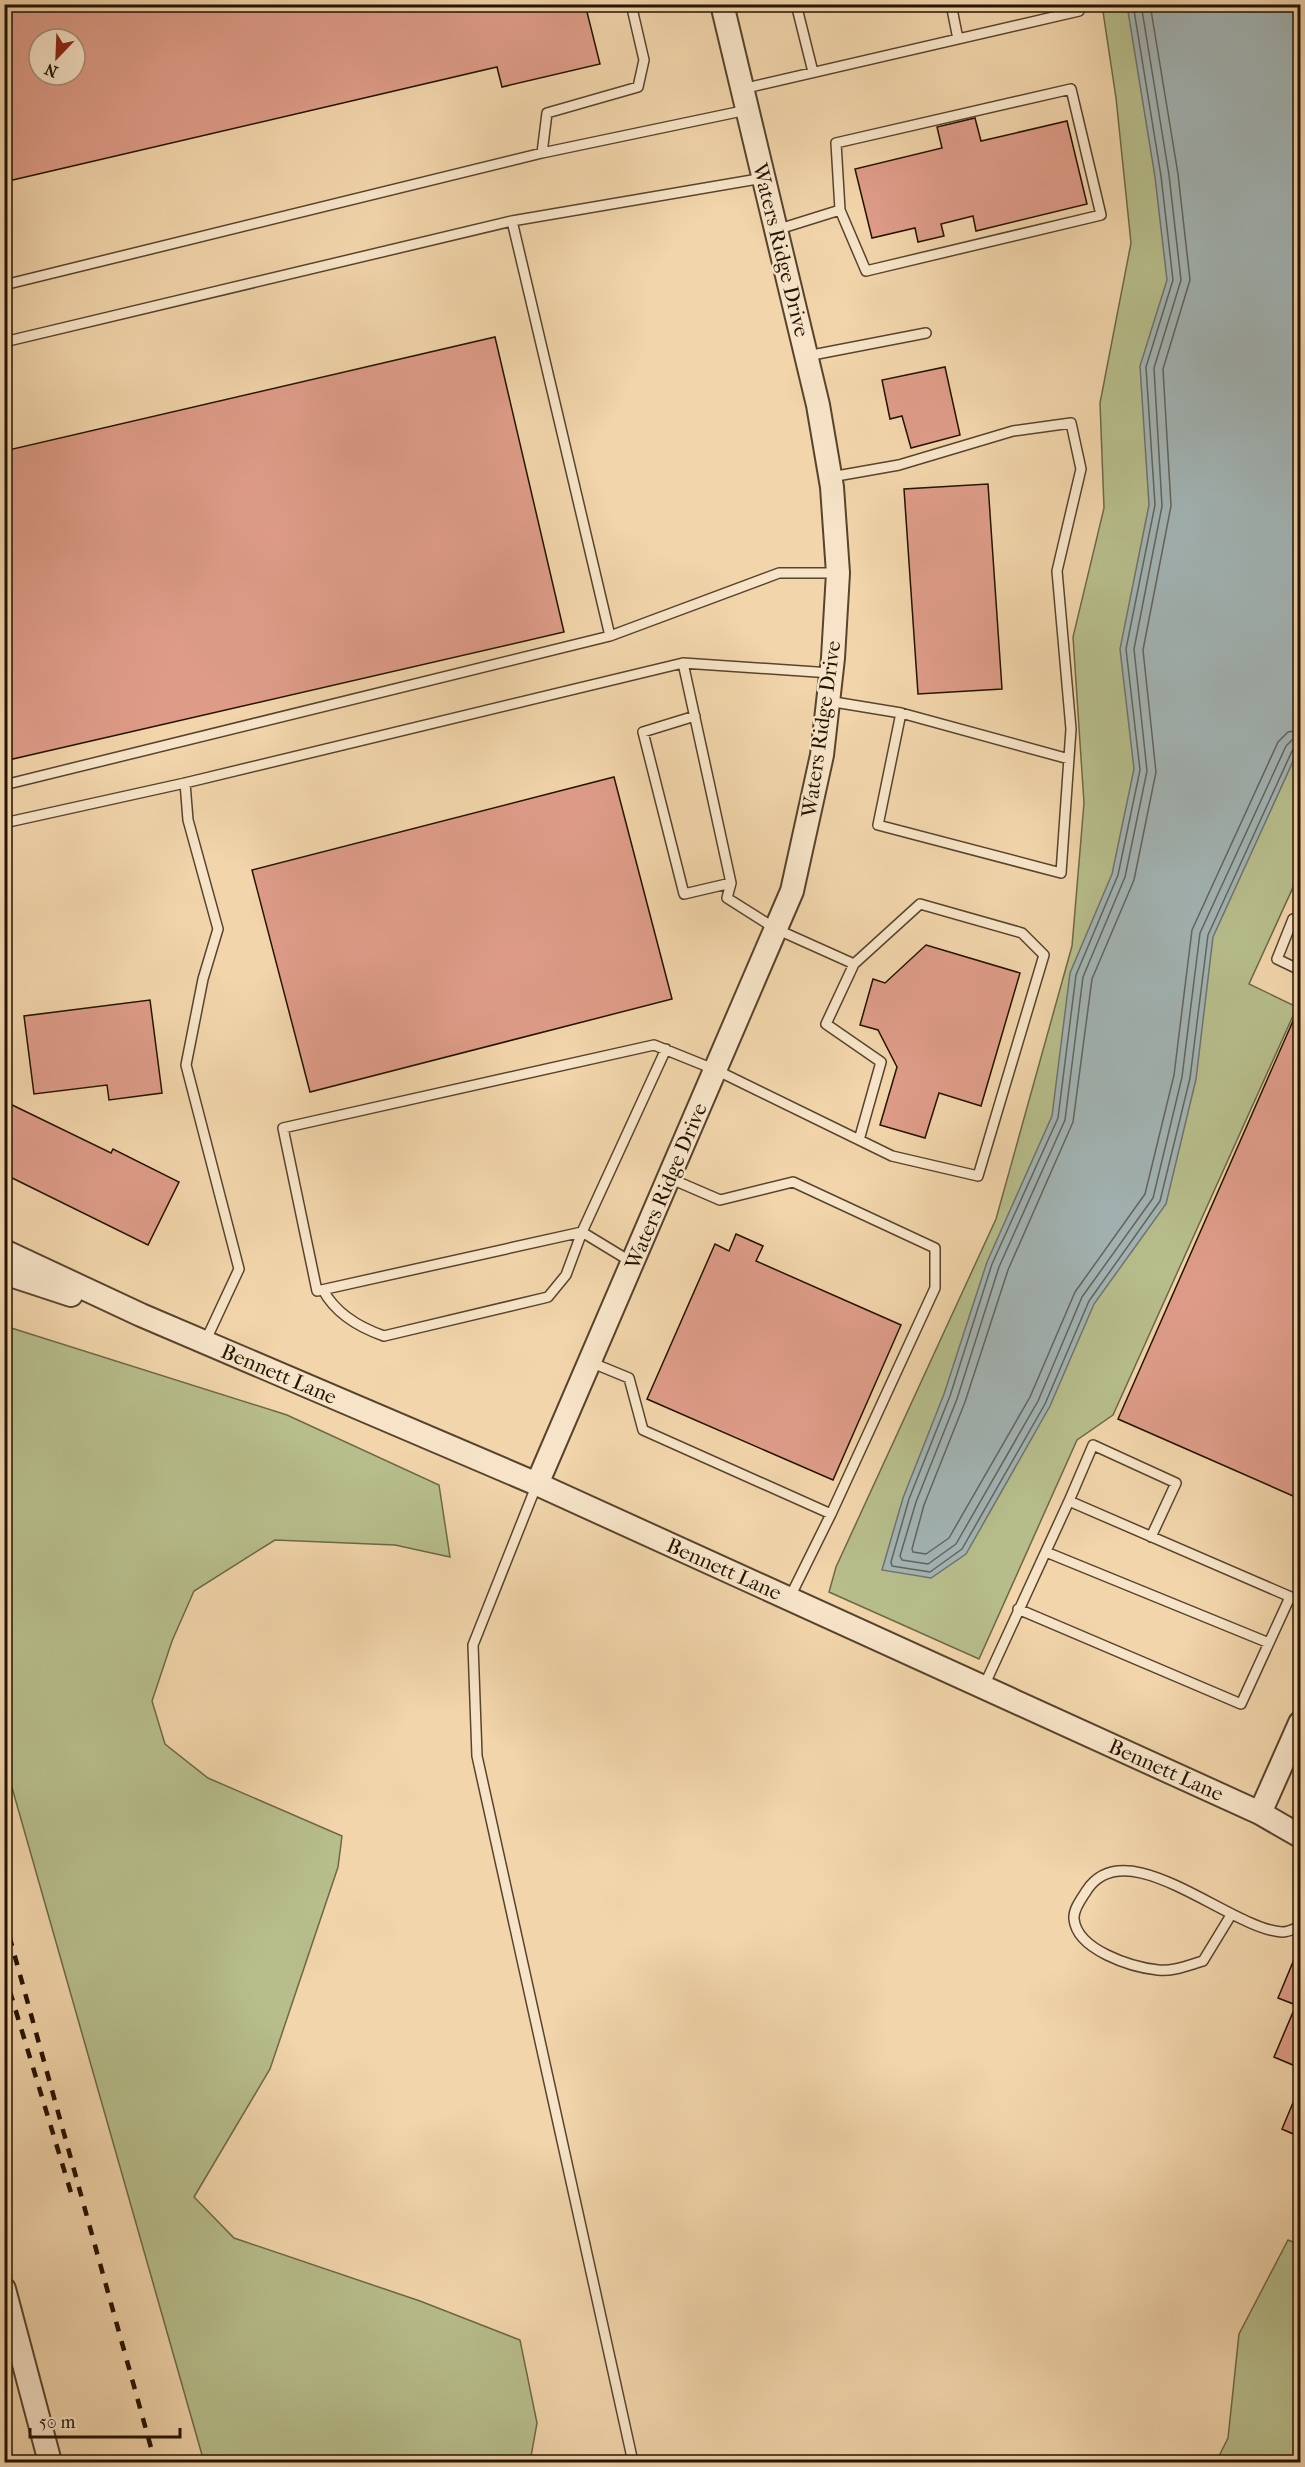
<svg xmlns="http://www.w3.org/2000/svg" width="1305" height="2467" viewBox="0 0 1305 2467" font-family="'IM FELL French Canon',serif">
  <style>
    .green { fill: #b7be8c; stroke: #6d6846; stroke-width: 1.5 }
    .water { fill: #a2b5b6; stroke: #6f746e; stroke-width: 1.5 }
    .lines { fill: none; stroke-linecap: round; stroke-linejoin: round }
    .shore { stroke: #62645c; stroke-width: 1.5 }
    .building { fill: #de9c88; stroke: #231301; stroke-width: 1.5; fill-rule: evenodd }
    .service-casing { stroke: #57442c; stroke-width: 12 }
    .tertiary-casing { stroke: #57442c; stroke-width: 26 }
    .service { stroke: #f7e4c8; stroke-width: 9 }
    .tertiary { stroke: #f7e4c8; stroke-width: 22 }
    .rail { stroke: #231301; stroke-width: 4.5; stroke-dasharray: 10 10; stroke-linecap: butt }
    .labels { text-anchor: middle; stroke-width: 4.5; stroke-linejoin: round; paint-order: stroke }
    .street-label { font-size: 21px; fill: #231301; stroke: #f7e4c8 }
  </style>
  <rect width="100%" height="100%" fill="#f2d5ab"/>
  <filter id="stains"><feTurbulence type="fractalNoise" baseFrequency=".00333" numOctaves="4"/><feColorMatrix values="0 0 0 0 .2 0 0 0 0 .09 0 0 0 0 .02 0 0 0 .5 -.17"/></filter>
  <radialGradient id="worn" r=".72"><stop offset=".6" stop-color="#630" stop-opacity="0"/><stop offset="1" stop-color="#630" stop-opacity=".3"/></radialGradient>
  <!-- green -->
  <path class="green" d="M 1102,5 L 1300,5 L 1300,872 L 1249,984 L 1297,1007 L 1113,1415 L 1077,1440 L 979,1659 L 829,1592 L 836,1567 L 996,1219 L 1072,946 L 1084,803 L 1073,637 L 1104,508 L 1100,403 L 1131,243 L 1116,98 Z
    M 5,1326 L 287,1415 L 439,1485 L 450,1557 L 395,1545 L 275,1540 L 194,1591 L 172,1641 L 152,1701 L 165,1744 L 208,1778 L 342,1836 L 338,1867 L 270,2069 L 194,2197 L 234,2238 L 420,2301 L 520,2340 L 537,2423 L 530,2462 L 204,2462 L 5,1763 Z
    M 1288,2240 L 1300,2245 L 1300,2462 L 1216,2462 L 1228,2438 L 1239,2334 Z"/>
  <!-- water -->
  <path class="water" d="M 1127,5 L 1300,5 L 1300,746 L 1213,937 L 1196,1079 L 1166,1204 L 1094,1304 L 1050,1406 L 966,1554 L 931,1578 L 882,1570 L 903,1498 L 944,1394 L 987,1262 L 1052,1116 L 1070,973 L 1112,874 L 1134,769 L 1120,649 L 1149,505 L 1140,366 L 1167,280 L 1155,177 Z"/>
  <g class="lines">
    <!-- shore -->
    <path class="shore" d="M 1133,4 L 1161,176 L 1173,280 L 1146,367 L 1155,505 L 1126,649 L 1140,770 L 1118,875 L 1076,975 L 1058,1118 L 992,1264 L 950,1396 L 909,1499 L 891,1562 L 892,1566 L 930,1572 L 962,1549 L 1045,1404 L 1089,1301 L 1160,1201 L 1190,1078 L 1208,935 L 1292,751 L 1300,746
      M 1141,4 L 1169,175 L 1181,280 L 1154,368 L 1162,506 L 1134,649 L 1147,771 L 1125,877 L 1083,977 L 1065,1120 L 999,1267 L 957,1399 L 916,1502 L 900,1556 L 902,1560 L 928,1564 L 956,1544 L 1038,1401 L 1082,1297 L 1153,1198 L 1182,1077 L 1200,933 L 1286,746 L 1292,740 L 1300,739
      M 1150,4 L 1178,174 L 1190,280 L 1163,369 L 1171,506 L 1143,650 L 1156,772 L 1134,880 L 1092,979 L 1073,1122 L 1008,1270 L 965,1402 L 924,1505 L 912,1549 L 913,1552 L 926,1554 L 949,1538 L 1030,1397 L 1075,1292 L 1145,1194 L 1174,1075 L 1192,930 L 1278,742 L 1288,732 L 1300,730"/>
  </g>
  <!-- building -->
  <path class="building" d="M 4,4 L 585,4 L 600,64 L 502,87 L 497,67 L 4,182 ZM 39,39 L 75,39 L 75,75 L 39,75 Z
    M 975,118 L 981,141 L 1067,121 L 1087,204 L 976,231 L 973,216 L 941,224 L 944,236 L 918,242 L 915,228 L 872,238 L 855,169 L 942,148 L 937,127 Z
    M 495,337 L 564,632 L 4,761 L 4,451 Z
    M 945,367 L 960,435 L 911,448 L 902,416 L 890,419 L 882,380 Z
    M 988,484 L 1002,689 L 918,694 L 904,489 Z
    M 614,777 L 672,999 L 310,1092 L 252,870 Z
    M 926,945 L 1020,973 L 981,1106 L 939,1093 L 925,1138 L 880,1125 L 897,1067 L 878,1030 L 860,1025 L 873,979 L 885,983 Z
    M 150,1000 L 162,1093 L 109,1100 L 107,1085 L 34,1094 L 24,1016 Z
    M 1300,1005 L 1300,1499 L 1118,1419 Z
    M 4,1101 L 111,1153 L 113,1149 L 179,1182 L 148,1245 L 4,1174 Z
    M 736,1234 L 763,1246 L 756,1261 L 901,1325 L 833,1480 L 647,1399 L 715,1244 L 729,1251 Z
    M 1300,1945 L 1300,2068 L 1274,2057 L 1296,2005 L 1278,1998 Z
    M 1300,2086 L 1300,2137 L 1282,2129 Z"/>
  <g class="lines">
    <!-- service casing -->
    <g class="service-casing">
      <path id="service" d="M 796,4 L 813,72
        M 951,4 L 958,39
        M 742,89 L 1079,11
        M 542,153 L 547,113 L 638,87 L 644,60 L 631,4
        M 512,221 L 610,636
        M 776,230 L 840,210 L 866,271 L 1101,215 L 1071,89 L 836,143 L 840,210
        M 4,285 L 542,153 L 747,110
        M 4,342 L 512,221 L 764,178
        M 807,356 L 926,333
        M 828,701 L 901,713 L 878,825 L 1061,873 L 1071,729 L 1057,571 L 1081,469 L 1071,423 L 1013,431 L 899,465 L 831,477
        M 901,713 L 1069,759
        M 695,716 L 643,732 L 684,894 L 731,883
        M 185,783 L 188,820 L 218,929 L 203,979 L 186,1065 L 239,1269 L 205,1342
        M 4,785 L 610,636 L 779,573 L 838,573
        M 4,823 L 185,783 L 683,663
        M 1300,923 L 1293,919 L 1277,959 L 1300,970
        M 854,964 L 826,1024 L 881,1062 L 859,1140
        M 669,1178 L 720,1200 L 793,1182 L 935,1248 L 935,1288 L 831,1514 L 789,1599
        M 633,1263 L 582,1232 L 317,1291 L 283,1128 L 654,1045 L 716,1070 L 892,1156 L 978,1176 L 1044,955 L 1022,933 L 920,904 L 854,964 L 776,929 L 727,898 L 731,883 L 683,663 L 831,673
        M 323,1290 C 336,1314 358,1327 384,1336 L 548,1297 L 566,1275 L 582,1232 L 666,1049
        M 590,1362 L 629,1378 L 643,1430 L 831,1514
        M 537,1484 L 473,1645 L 477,1756 L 633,2462
        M 1069,1501 L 1093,1445 L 1176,1483 L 1151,1537
        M 1046,1552 L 1269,1643
        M 1018,1609 L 1241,1704 L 1290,1597
        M 984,1686 L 1069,1501 L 1300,1601
        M 1231,1915 L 1203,1961 C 1189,1965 1172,1972 1158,1970 C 1131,1967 1077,1950 1074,1919 C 1073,1909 1082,1898 1087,1890 C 1127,1830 1230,1929 1282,1932 C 1288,1932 1294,1929 1299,1927 L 1300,1923"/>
    </g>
    <!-- tertiary casing -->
    <g class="tertiary-casing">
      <path id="tertiary" d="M 4,1251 L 141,1315 L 537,1484 L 1260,1813 L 1300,1836
        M 4,1273 L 71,1295
        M 537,1484 L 792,891 L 822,755 L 833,658 L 838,573 L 832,487 L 818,405 L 722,4
        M 1260,1813 L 1300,1723
        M 4,2289 L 50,2462"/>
    </g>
    <!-- service -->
    <use href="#service" class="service"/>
    <!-- tertiary -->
    <use href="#tertiary" class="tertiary"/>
    <!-- rail -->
    <path class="rail" d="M 4,1917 L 155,2462
      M 4,1972 L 72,2196"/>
  </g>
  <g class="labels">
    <!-- street labels -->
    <g class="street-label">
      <text transform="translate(781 250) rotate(76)" y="7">Waters Ridge Drive</text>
      <text transform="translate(821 729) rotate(-82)" y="7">Waters Ridge Drive</text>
      <text transform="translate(666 1186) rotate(-67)" y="7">Waters Ridge Drive</text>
      <text transform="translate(279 1374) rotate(23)" y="7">Bennett Lane</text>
      <text transform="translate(724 1569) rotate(24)" y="7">Bennett Lane</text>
      <text transform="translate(1166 1770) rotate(24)" y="7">Bennett Lane</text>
    </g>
  </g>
  <!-- margin -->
  <rect width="1305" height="2467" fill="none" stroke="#f2d5ab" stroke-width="24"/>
  <rect x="6" y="6" width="1293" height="2455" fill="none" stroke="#231301" stroke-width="3"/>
  <rect x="12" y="12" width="1281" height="2443" fill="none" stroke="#231301" stroke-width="1.5"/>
  <!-- north arrow -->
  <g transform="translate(57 57) rotate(203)"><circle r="28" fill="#f7e4c8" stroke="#a29078" stroke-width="1.5"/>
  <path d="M0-4.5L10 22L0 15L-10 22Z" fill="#8f2418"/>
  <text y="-9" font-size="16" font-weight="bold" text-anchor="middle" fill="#231301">N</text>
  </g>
  <!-- scale -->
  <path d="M30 2428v9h150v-9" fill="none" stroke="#231301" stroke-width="3"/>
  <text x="39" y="2428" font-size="18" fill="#231301" stroke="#f7e4c8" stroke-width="4.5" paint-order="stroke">50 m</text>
  <rect width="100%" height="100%" filter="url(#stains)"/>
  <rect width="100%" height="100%" fill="url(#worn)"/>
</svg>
